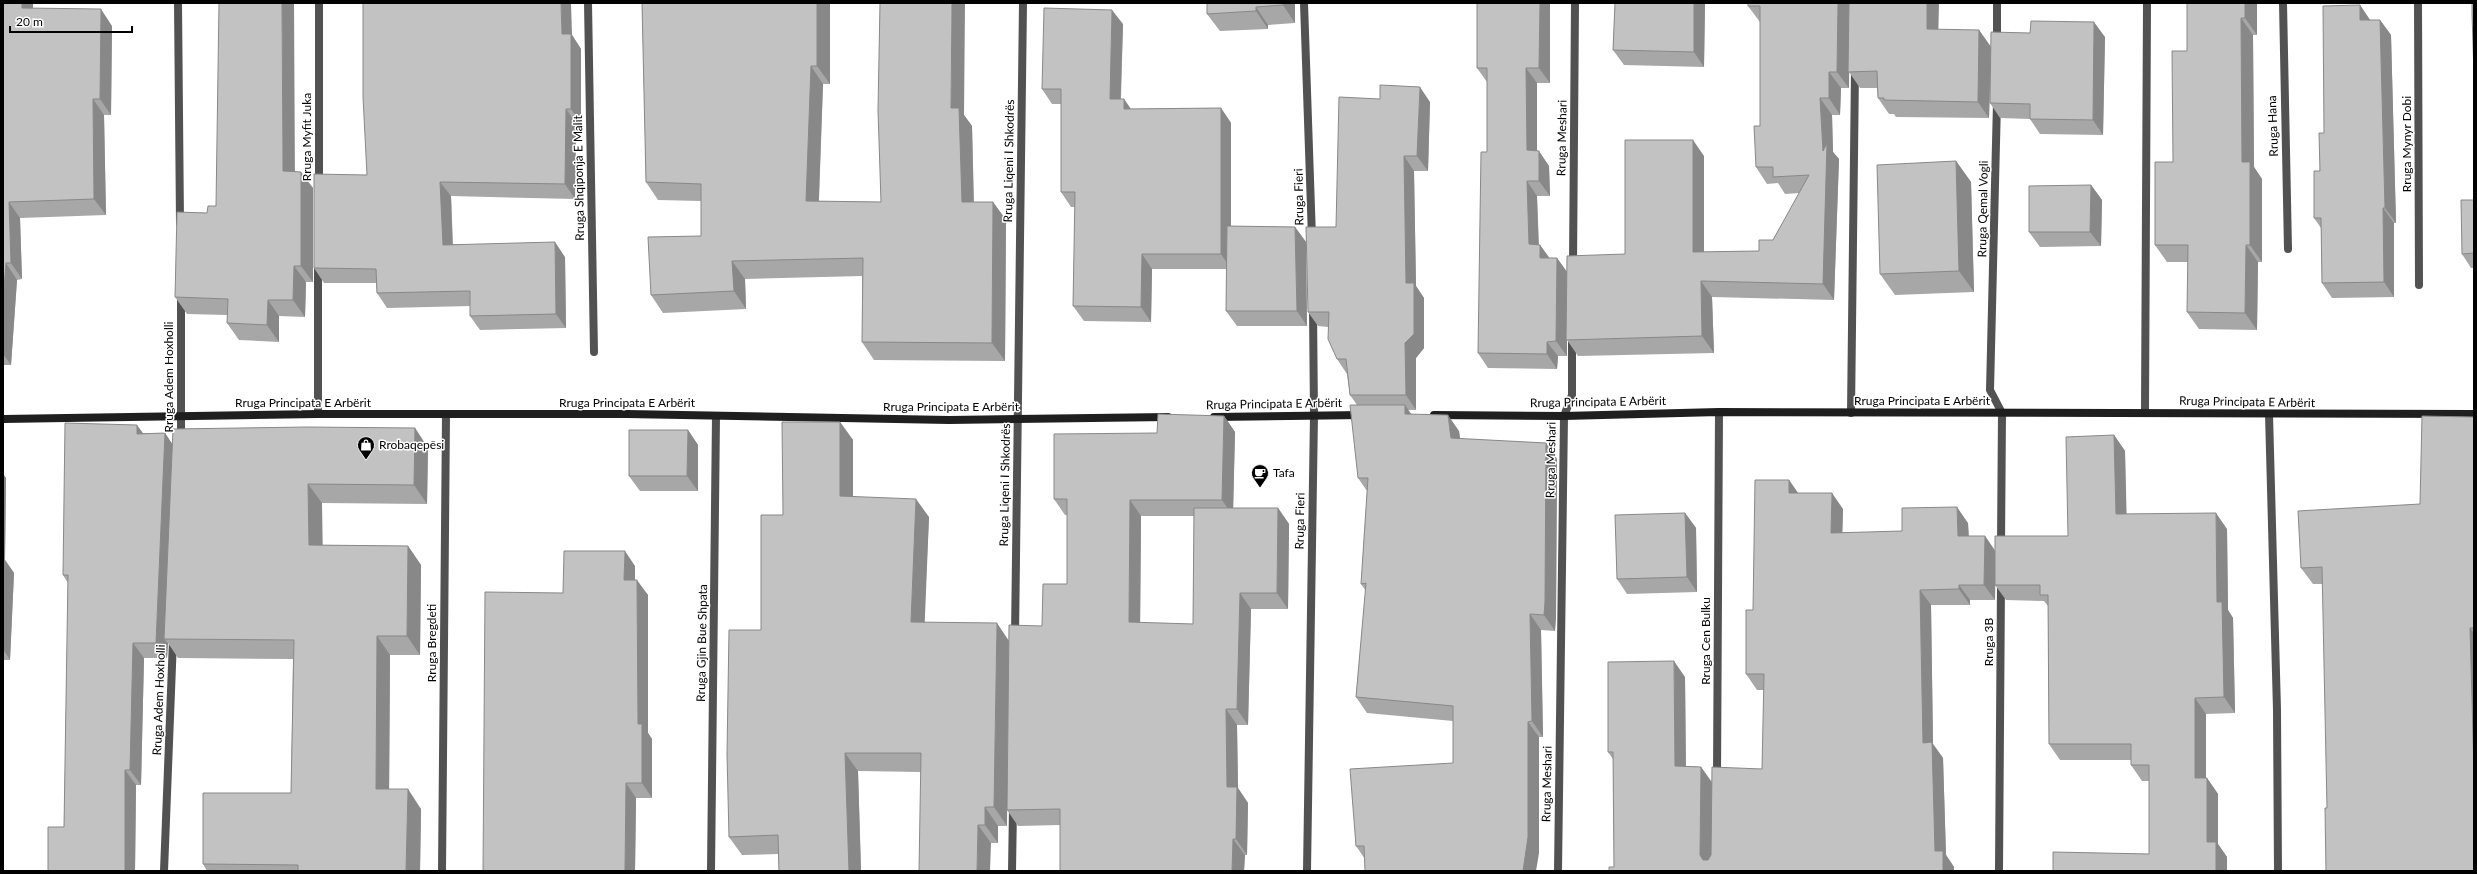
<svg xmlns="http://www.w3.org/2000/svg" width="2477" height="874" viewBox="0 0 2477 874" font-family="Lato,sans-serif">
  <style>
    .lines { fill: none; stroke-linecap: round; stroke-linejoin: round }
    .street { stroke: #525252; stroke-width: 8 }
    .secondary { stroke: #1f1f1f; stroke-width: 8 }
    .wall { fill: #a7a7a7; fill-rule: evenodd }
    .shaded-wall { fill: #888 }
    .building { fill: #c2c2c2; stroke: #888 }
    .labels { text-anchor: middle; stroke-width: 3; stroke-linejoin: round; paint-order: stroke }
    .street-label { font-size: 12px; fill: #000; stroke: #fff }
    .poi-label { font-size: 12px; fill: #000; stroke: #fff; text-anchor: start }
  </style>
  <rect width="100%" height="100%" fill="#fff"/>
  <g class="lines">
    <!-- street -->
    <path class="street" d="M 178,3 L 180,223
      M 588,3 L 594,352
      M 1304,3 L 1312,238
      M 2283,3 L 2288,249
      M 2418,3 L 2419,285
      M 1997,42 L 1997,3
      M 1997,102 L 1990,390 L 2002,413 L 2001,545
      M 319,184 L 319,3
      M 1573,266 L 1575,3
      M 181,296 L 181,439
      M 2145,412 L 2147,3
      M 1851,413 L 1855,70
      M 318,414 L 318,264
      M 2269,414 L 2277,710 L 2278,871
      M 1015,636 L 1023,3
      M 1717,777 L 1719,412
      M 164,871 L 173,640
      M 442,871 L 446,416
      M 711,871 L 716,416
      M 1012,871 L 1013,808
      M 1307,871 L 1314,415 L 1313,308
      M 1558,871 L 1564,416 L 1572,395 L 1572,338
      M 1999,871 L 2001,583"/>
    <!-- secondary -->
    <path class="secondary" d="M 1434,415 L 1564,416 L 1719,412 L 2474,414
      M 1214,417 L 1362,415
      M 3,419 L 318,414 L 627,414 L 949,420 L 1168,417"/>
  </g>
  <!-- wall -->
  <path class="wall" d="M 3,3 L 33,3 L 33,9 L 112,26 L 111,115 L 104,115 L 106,215 L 20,218 L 22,279 L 17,280 L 11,365 L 3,365 Z
    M 642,3 L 830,3 L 830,84 L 823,84 L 819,201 L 881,202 L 964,115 L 972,126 L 974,202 L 993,202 L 1006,220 L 1005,361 L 874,360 L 862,342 L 862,276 L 745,279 L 746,309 L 663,313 L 651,295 L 701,236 L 701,201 L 658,200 L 646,182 Z
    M 1207,3 L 1295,3 L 1295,23 L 1268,25 L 1268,29 L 1220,31 L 1207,14 Z
    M 1477,3 L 1550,3 L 1550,83 L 1537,83 L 1537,151 L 1549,166 L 1550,196 L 1537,196 L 1539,245 L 1540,245 L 1549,258 L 1557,258 L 1567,272 L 1625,254 L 1704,156 L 1704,252 L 1759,251 L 1773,240 L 1800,193 L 1785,194 L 1778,183 L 1767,184 L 1756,167 L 1760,126 L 1760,22 L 1748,6 L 1748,3 L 1939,30 L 1979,30 L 1991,47 L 1989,118 L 1896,117 L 1894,114 L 1889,114 L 1878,98 L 1877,88 L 1860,88 L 1849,72 L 1849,88 L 1841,88 L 1840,115 L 1832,115 L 1833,152 L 1839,159 L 1834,300 L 1712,297 L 1714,353 L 1578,356 L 1567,340 L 1567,356 L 1558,356 L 1557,369 L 1488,368 L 1478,353 L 1487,152 L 1487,82 L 1477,68 Z
    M 1615,3 L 1705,3 L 1704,67 L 1624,65 L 1613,50 Z
    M 2187,3 L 2257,3 L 2257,35 L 2253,35 L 2254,167 L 2262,179 L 2262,262 L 2258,262 L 2257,330 L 2199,329 L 2187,312 L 2188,262 L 2167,262 L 2155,245 L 2173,162 L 2187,51 Z
    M 2360,5 L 2370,20 L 2380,20 L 2391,35 L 2396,223 L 2394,223 L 2394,297 L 2332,298 L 2322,283 L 2321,228 L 2314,218 L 2324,133 Z
    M 1123,24 L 1121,99 L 1124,99 L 1131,109 L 1221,108 L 1231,123 L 1231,226 L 1295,227 L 1306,242 L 1307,326 L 1237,326 L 1226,311 L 1227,269 L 1152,269 L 1151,322 L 1084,321 L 1073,306 L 1075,207 L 1071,207 L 1061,192 L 1061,104 L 1052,104 L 1042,89 Z
    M 572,35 L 581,49 L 581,123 L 576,123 L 575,199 L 451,196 L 453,244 L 565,257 L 566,328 L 480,330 L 470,316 L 470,306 L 387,308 L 377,293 L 376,283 L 324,283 L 314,268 L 367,175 Z
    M 2105,37 L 2103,135 L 2040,134 L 2030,119 L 2000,118 L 1990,103 Z
    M 1430,102 L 1428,171 L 1414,171 L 1416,286 L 1424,298 L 1424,348 L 1416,358 L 1416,410 L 1408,410 L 1411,414 L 1459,431 L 1460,439 L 1546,443 L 1557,459 L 1556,617 L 1555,631 L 1541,630 L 1543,737 L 1539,737 L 1539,853 L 1365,859 L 1356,846 L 1453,763 L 1453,721 L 1367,713 L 1356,697 L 1366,591 L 1361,584 L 1367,491 L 1358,478 L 1357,405 L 1350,395 L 1347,374 L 1337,359 L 1328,327 L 1318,326 L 1308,312 L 1336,227 Z
    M 1956,161 L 1971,182 L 1974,292 L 1895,295 L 1880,274 Z
    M 295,171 L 313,188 L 313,282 L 306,282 L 305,317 L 279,316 L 279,342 L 239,340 L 227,323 L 227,315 L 187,314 L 175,297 L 207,213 L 216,206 Z
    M 2091,185 L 2102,200 L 2101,246 L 2040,247 L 2029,232 Z
    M 2474,200 L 2474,268 L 2471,268 L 2462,254 Z
    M 1224,416 L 1235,432 L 1233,508 L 1278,508 L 1289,524 L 1288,609 L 1251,609 L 1248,725 L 1237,725 L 1238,788 L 1248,803 L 1247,855 L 1245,855 L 1244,871 L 1060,871 L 1060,825 L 1018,826 L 1007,810 L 1007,826 L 998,826 L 998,843 L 991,843 L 921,772 L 858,771 L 861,871 L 779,871 L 778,854 L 742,855 L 729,837 L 783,515 L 840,422 L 853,440 L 853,496 L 929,517 L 924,622 L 1009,641 L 1042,626 L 1067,584 L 1067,515 L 1065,515 L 1054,499 L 1157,433 ZM 1141,516 L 1194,516 L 1193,624 L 1140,623 Z
    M 2474,417 L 2474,871 L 2322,584 L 2313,584 L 2301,568 L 2420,504 Z
    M 415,428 L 428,448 L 427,504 L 322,503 L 322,545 L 408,546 L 421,565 L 420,655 L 390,655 L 389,789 L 421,809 L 420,871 L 207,871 L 203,864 L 291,793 L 293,659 L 178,658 L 168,643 L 167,658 L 144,658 L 141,785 L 136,785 L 135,871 L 48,871 L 64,827 L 68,583 L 63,575 L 143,433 L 165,433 L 172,444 Z
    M 688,430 L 698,445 L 698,491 L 640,491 L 629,476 Z
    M 2114,435 L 2125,451 L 2126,514 L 2227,529 L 2228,610 L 2233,618 L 2235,713 L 2206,714 L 2206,778 L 2207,778 L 2218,794 L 2218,844 L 2227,857 L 2227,871 L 2053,871 L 2149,854 L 2149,781 L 2142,781 L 2131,765 L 2131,760 L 2060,760 L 2049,744 L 2048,606 L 2044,601 L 2006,600 L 1995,585 L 1995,600 L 1970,600 L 1970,605 L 1931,605 L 1933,744 L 1943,758 L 1946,855 L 1954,867 L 1954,871 L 1609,871 L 1614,867 L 1613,759 L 1608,752 L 1685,677 L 1686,766 L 1701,767 L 1712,782 L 1762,769 L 1764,690 L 1757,690 L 1746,674 L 1753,610 L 1789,480 L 1798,493 L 1843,509 L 1842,533 L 1902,531 L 1968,523 L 1969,536 L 1985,536 L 1995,551 L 2068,536 Z
    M 3,474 L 6,478 L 5,560 L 14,573 L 10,660 L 3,660 Z
    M 1685,513 L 1696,528 L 1697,592 L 1627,594 L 1617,579 Z
    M 635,566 L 635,580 L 648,595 L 648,733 L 652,739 L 652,798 L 636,798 L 635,871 L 483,871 L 563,593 Z"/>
  <!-- shaded-wall -->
  <path class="shaded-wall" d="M 22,3 L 33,3 L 33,25 L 22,8 Z
    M 282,3 L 294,3 L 295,188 L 283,171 Z
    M 561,3 L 571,3 L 572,35 L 581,49 L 581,123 L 571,109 L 562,34 Z
    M 817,3 L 830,3 L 830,84 L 817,66 Z
    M 952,3 L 965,3 L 964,115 L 972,126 L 974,220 L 962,202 L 951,108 Z
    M 1283,3 L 1295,3 L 1295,23 L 1283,5 Z
    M 1540,3 L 1550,3 L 1550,83 L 1539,68 Z
    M 1694,3 L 1705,3 L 1704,67 L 1694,52 Z
    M 1838,3 L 1850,3 L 1849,88 L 1837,72 Z
    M 1927,3 L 1939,3 L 1938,46 L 1927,29 Z
    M 2245,3 L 2257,3 L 2257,35 L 2245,18 Z
    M 2360,5 L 2370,20 L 2360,20 Z
    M 1256,7 L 1268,25 L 1268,29 L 1256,11 Z
    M 101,9 L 112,26 L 111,115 L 100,99 Z
    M 1112,10 L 1123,24 L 1120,114 L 1110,99 Z
    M 2241,18 L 2253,35 L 2254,167 L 2262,179 L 2262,262 L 2250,245 L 2242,162 Z
    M 2380,20 L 2391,35 L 2396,223 L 2385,208 Z
    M 2094,22 L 2105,37 L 2103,135 L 2093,120 Z
    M 1979,30 L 1991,47 L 1989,118 L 1978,102 Z
    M 811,66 L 823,84 L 818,219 L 806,201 Z
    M 1526,68 L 1537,83 L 1537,165 L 1527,150 Z
    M 1829,72 L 1841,88 L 1840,115 L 1829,98 Z
    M 1420,87 L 1430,102 L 1428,171 L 1417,156 Z
    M 1820,98 L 1832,115 L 1833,152 L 1839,159 L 1834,300 L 1823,284 L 1823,151 Z
    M 93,99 L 104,115 L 106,215 L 94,199 Z
    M 1124,99 L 1134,114 L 1124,109 Z
    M 1221,108 L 1231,123 L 1231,269 L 1221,254 Z
    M 566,109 L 576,123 L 575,199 L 565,184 Z
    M 1693,140 L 1704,156 L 1704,269 L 1693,252 Z
    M 1539,151 L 1549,166 L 1550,196 L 1539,181 Z
    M 1404,156 L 1414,171 L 1416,286 L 1424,298 L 1424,348 L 1416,358 L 1416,410 L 1406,395 L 1405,343 L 1406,283 Z
    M 1956,161 L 1971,182 L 1974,292 L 1959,271 Z
    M 301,172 L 313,188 L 313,282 L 301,266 Z
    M 1527,181 L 1537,196 L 1539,259 L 1529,244 Z
    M 440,182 L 451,196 L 453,259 L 443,245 Z
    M 2091,185 L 2102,200 L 2101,246 L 2090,232 Z
    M 9,202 L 20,218 L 22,279 L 11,263 Z
    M 993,202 L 1006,220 L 1005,361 L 992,343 Z
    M 2383,208 L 2394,223 L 2394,297 L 2384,282 Z
    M 1295,227 L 1306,242 L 1307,326 L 1297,311 Z
    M 555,242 L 565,257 L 566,328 L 556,314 Z
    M 1540,245 L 1551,260 L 1540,258 Z
    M 2246,245 L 2258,262 L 2257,330 L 2245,313 Z
    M 1142,254 L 1152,269 L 1151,322 L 1141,307 Z
    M 1557,258 L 1567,272 L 1567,356 L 1556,341 Z
    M 732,261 L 745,279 L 746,309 L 734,291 Z
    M 6,263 L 17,280 L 11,365 L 3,354 L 3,302 Z
    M 294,266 L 306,282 L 305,317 L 293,300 Z
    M 1701,281 L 1712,297 L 1714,353 L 1702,336 Z
    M 268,300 L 279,316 L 279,342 L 267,325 Z
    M 1547,342 L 1558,356 L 1557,369 L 1547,354 Z
    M 1405,405 L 1416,421 L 1405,414 Z
    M 1448,415 L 1459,431 L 1462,454 L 1451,438 Z
    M 1224,416 L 1235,432 L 1233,516 L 1222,500 Z
    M 840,422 L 853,440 L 853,514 L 840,496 Z
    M 137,425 L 148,440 L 137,434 Z
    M 415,428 L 428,448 L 427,504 L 414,485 Z
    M 688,430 L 698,445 L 698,491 L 687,476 Z
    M 165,433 L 175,448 L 164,639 L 168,643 L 167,658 L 156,643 Z
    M 2114,435 L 2125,451 L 2127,530 L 2116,514 Z
    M 1546,443 L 1557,459 L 1556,617 L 1555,631 L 1544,615 Z
    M 3,474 L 6,478 L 5,560 L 14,573 L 10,660 L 3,649 Z
    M 1789,480 L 1800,496 L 1789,493 Z
    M 308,484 L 322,503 L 323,564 L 309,545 Z
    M 1832,493 L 1843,509 L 1842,549 L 1831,533 Z
    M 916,499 L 929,517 L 924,640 L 911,622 Z
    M 1130,500 L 1141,516 L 1140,638 L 1129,622 Z
    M 1957,507 L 1968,523 L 1969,552 L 1958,536 Z
    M 1278,508 L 1289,524 L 1288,609 L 1277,593 Z
    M 1685,513 L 1696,528 L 1697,592 L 1687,577 Z
    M 2216,513 L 2227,529 L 2228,610 L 2233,618 L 2235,713 L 2224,697 L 2217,602 Z
    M 1985,536 L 1996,552 L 1995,600 L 1984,585 Z
    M 408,546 L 421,565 L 420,655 L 407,636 Z
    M 625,551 L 635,566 L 635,595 L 624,580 Z
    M 637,580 L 648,595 L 648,733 L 652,739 L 652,798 L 642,783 L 638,724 Z
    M 1959,585 L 1970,600 L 1970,605 L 1959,589 Z
    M 1920,590 L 1931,605 L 1933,744 L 1943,758 L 1946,855 L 1954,867 L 1954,871 L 1943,871 L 1935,851 L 1923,743 Z
    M 1240,593 L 1251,609 L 1248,725 L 1237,709 Z
    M 1530,614 L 1541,630 L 1543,737 L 1532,721 Z
    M 997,623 L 1009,641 L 1007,826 L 994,807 Z
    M 2470,628 L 2474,633 L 2474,772 Z
    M 377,636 L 390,655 L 389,808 L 376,789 Z
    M 133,643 L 144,658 L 141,785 L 130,770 Z
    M 1674,661 L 1685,677 L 1686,782 L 1675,766 Z
    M 2195,698 L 2206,714 L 2206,794 L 2195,778 Z
    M 1226,709 L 1237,725 L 1238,788 L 1248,803 L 1247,855 L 1236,839 L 1227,787 Z
    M 1528,722 L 1539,737 L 1539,853 L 1536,871 L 1523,871 Z
    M 845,753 L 858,771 L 861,871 L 849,871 Z
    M 1701,767 L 1712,783 L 1712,871 L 1703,860 L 1700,855 Z
    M 125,770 L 136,785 L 135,871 L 125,871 Z
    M 2207,778 L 2218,794 L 2218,844 L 2227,857 L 2227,871 L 2216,871 L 2207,842 Z
    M 626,783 L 636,798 L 635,871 L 625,871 Z
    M 408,789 L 421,809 L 420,871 L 406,871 Z
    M 985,807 L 998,826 L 998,843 L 985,825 Z
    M 978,825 L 991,843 L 990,871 L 977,871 Z
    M 1233,839 L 1245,855 L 1244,871 L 1232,871 Z"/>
  <!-- building -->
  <path class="building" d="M 3,3 L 22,3 L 22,8 L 101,9 L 100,99 L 93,99 L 94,199 L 9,202 L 11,263 L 6,263 L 3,302 Z
    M 219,3 L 282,3 L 283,171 L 301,172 L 301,266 L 294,266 L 293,300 L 268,300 L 267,325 L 227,323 L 228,299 L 175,297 L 177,212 L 207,213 L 208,206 L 216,206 Z
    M 363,3 L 561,3 L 562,34 L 571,34 L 571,109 L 566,109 L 565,184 L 440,182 L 443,245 L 555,242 L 556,314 L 470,316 L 470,291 L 377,293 L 376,269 L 314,268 L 314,174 L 367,175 L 363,97 Z
    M 642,3 L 817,3 L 817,66 L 811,66 L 806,201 L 881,202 L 878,110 L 880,3 L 952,3 L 951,108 L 959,108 L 962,202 L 993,202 L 992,343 L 862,342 L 863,258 L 732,261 L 734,291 L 651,295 L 648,237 L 701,236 L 701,184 L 646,182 Z
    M 1207,3 L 1283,3 L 1283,5 L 1256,7 L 1256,11 L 1207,14 Z
    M 1477,3 L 1540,3 L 1539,68 L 1526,68 L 1527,150 L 1539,151 L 1539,181 L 1527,181 L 1529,244 L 1540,245 L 1540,258 L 1557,258 L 1556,341 L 1547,342 L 1547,354 L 1478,353 L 1481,152 L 1487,152 L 1487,68 L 1477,68 Z
    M 1615,3 L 1694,3 L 1694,52 L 1613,50 Z
    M 1748,3 L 1838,3 L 1837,72 L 1829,72 L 1829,98 L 1820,98 L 1823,151 L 1827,143 L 1823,284 L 1701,281 L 1702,336 L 1566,340 L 1567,256 L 1625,254 L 1625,140 L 1693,140 L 1693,252 L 1759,251 L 1759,240 L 1773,240 L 1809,175 L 1773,177 L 1773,167 L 1756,167 L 1754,126 L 1760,126 L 1760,6 L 1748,6 Z
    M 1849,3 L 1927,3 L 1927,29 L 1979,30 L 1978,102 L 1884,100 L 1884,98 L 1878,98 L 1877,71 L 1848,72 Z
    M 2187,3 L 2245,3 L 2245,18 L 2241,18 L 2242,162 L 2250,162 L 2250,245 L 2246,245 L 2245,313 L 2187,312 L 2188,245 L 2155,245 L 2155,162 L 2173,162 L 2172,51 L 2187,51 Z
    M 2472,3 L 2474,3 L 2474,74 L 2472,14 Z
    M 2360,5 L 2360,20 L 2380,20 L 2385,208 L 2383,208 L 2384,282 L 2322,283 L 2321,218 L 2314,218 L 2314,171 L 2320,171 L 2319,133 L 2324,133 L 2323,6 Z
    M 1044,8 L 1112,10 L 1110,99 L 1124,99 L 1124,109 L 1221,108 L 1221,254 L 1142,254 L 1141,307 L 1073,306 L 1075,192 L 1061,192 L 1061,89 L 1042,89 Z
    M 2031,21 L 2094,22 L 2093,120 L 2030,119 L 2030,104 L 1990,103 L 1991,32 L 2030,33 Z
    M 1380,85 L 1420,87 L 1417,156 L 1404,156 L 1406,283 L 1414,283 L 1414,334 L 1405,343 L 1406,395 L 1350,395 L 1346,359 L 1337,359 L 1328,339 L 1329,312 L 1308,312 L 1306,227 L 1336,227 L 1339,97 L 1380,99 Z
    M 1956,161 L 1959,271 L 1880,274 L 1877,165 Z
    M 2091,185 L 2090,232 L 2029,232 L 2029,186 Z
    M 2461,200 L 2474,200 L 2474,253 L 2462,254 Z
    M 1227,226 L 1295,227 L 1297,311 L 1226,311 Z
    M 1350,405 L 1405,405 L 1405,414 L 1448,415 L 1451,438 L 1546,443 L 1545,602 L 1544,615 L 1530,614 L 1532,721 L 1528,722 L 1528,837 L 1523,871 L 1365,871 L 1364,846 L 1356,846 L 1350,769 L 1453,763 L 1453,706 L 1356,697 L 1366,583 L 1361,584 L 1368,478 L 1358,478 Z
    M 1158,414 L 1224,416 L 1222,500 L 1130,500 L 1129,622 L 1193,624 L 1194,508 L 1278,508 L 1277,593 L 1240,593 L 1237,709 L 1226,709 L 1227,787 L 1237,787 L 1236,839 L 1233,839 L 1232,871 L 1060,871 L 1060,809 L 1007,810 L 1009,625 L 1042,626 L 1043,584 L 1067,584 L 1067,499 L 1054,499 L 1054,434 L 1157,433 Z
    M 2422,416 L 2474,417 L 2474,628 L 2470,628 L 2474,772 L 2474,871 L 2326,871 L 2325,808 L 2327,808 L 2322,567 L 2301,568 L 2298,511 L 2420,504 Z
    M 782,422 L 840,422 L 840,496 L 916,499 L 911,622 L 997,623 L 994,807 L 985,807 L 985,825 L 978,825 L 977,871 L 919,871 L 921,753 L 845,753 L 849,871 L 779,871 L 778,835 L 729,837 L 727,754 L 729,630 L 761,630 L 761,515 L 783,515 Z
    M 65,423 L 137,425 L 137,434 L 165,433 L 156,643 L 133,643 L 130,770 L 125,770 L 125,871 L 48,871 L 48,827 L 64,827 L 68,575 L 63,575 Z
    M 307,427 L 415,428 L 414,485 L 308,484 L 309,545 L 408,546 L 407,636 L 377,636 L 376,789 L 408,789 L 406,871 L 298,871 L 298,865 L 203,864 L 203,793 L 291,793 L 294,640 L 164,639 L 173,429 Z
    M 629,430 L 688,430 L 687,476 L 629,476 Z
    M 2114,435 L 2116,514 L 2216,513 L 2217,602 L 2222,602 L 2224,697 L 2195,698 L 2195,778 L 2207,778 L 2207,842 L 2216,842 L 2216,871 L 2053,871 L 2053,852 L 2149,854 L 2149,765 L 2131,765 L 2131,744 L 2049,744 L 2048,595 L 2040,595 L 2040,585 L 1995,585 L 1995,536 L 2068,536 L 2066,437 Z
    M 1755,480 L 1789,480 L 1789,493 L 1832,493 L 1831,533 L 1902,531 L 1902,508 L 1957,507 L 1958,536 L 1985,536 L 1984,585 L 1959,585 L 1959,589 L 1920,590 L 1923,743 L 1932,742 L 1935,851 L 1943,851 L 1943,871 L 1609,871 L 1609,867 L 1614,867 L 1613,752 L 1608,752 L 1608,662 L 1674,661 L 1675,766 L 1701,767 L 1700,855 L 1703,860 L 1708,860 L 1711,855 L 1712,767 L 1762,769 L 1764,674 L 1746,674 L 1746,610 L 1753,610 Z
    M 1685,513 L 1687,577 L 1617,579 L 1615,515 Z
    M 564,551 L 625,551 L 624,580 L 637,580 L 638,724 L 642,724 L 642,783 L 626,783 L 625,871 L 483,871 L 485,592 L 563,593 Z
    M 3,558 L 4,558 L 3,580 Z"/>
  <!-- icons -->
  <defs>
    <g id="shop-pin" transform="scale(0.9)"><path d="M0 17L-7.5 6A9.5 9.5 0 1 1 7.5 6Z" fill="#000" stroke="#fff"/><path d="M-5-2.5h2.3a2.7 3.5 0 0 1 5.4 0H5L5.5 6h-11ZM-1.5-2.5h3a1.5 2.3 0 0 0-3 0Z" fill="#fff"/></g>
    <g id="cafe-pin" transform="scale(0.9)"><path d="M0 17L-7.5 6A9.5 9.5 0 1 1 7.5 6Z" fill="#000" stroke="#fff"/><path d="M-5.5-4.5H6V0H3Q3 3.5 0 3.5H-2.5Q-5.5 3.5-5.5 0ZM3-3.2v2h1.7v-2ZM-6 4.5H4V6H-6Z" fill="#fff"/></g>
  </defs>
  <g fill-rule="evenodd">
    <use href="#shop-pin" x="366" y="445"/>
    <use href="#cafe-pin" x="1260" y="473"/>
  </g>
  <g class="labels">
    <!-- street labels -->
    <g class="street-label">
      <text transform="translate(2273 126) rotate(-92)" y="4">Rruga Hana</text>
      <text transform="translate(307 137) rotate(-90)" y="4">Rruga Myfit Juka</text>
      <text transform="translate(1562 138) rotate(-89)" y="4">Rruga Meshari</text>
      <text transform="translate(2407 144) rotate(-90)" y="4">Rruga Mynyr Dobi</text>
      <text transform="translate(1009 161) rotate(-89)" y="4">Rruga Liqeni I Shkodrës</text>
      <text transform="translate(579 178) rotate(-91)" y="4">Rruga Shqiponja E Malit</text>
      <text transform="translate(1299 197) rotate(-91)" y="4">Rruga Fieri</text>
      <text transform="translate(1983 209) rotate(-89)" y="4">Rruga Qemal Vogli</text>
      <text transform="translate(169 377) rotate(-90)" y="4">Rruga Adem Hoxholli</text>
      <text x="1922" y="405">Rruga Principata E Arbërit</text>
      <text transform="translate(1598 402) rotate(-1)" y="4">Rruga Principata E Arbërit</text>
      <text transform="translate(2247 402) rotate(1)" y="4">Rruga Principata E Arbërit</text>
      <text x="303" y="407">Rruga Principata E Arbërit</text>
      <text x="627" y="407">Rruga Principata E Arbërit</text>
      <text transform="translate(1274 404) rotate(-1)" y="4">Rruga Principata E Arbërit</text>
      <text x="951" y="411">Rruga Principata E Arbërit</text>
      <text transform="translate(1551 460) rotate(-89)" y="4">Rruga Meshari</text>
      <text transform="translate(1005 485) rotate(-89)" y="4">Rruga Liqeni I Shkodrës</text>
      <text transform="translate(1300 521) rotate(-89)" y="4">Rruga Fieri</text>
      <text transform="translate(1706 641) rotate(-90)" y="4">Rruga Cen Bulku</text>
      <text transform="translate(1989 642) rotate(-90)" y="4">Rruga 3B</text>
      <text transform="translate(432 643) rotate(-90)" y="4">Rruga Bregdeti</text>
      <text transform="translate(702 643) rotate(-89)" y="4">Rruga Gjin Bue Shpata</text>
      <text transform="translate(159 700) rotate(-88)" y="4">Rruga Adem Hoxholli</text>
      <text transform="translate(1547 784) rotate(-89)" y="4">Rruga Meshari</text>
    </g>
    <!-- poi labels -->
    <g class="poi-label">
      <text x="379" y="449">Rrobaqepēsi</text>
      <text x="1273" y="477">Tafa</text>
    </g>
  </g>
  <!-- border -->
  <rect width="2477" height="874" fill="none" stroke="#000000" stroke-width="8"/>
  <!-- scale -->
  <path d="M10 26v6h122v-6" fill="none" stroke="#000000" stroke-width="2"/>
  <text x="16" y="26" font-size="12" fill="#000000" stroke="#ffffff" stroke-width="3" paint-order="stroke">20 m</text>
</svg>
